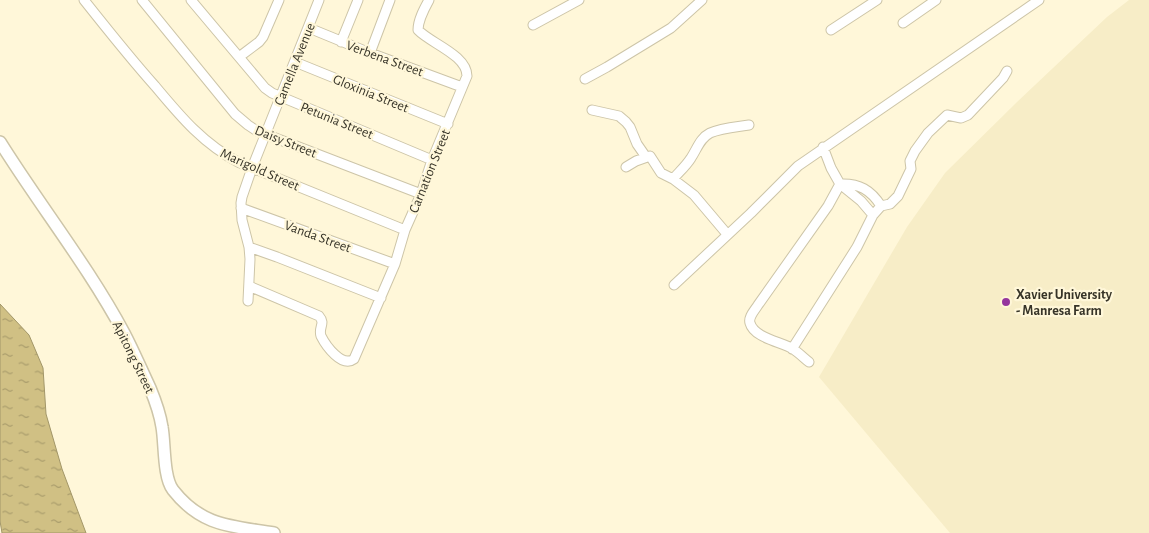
<svg xmlns="http://www.w3.org/2000/svg" width="1149" height="533" viewBox="0 0 1149 533" font-family="'Alegreya Sans',sans-serif">
  <style>
    .built { fill: #f7edc7 }
    .water { fill: url(#water-ripples); stroke: #a29668 }
    .lines { fill: none; stroke-linecap: round; stroke-linejoin: round }
    .minor-casing { stroke: #cdc5a8; stroke-width: 11 }
    .tertiary-casing { stroke: #cdc5a8; stroke-width: 14 }
    .minor { stroke: #fff; stroke-width: 9 }
    .tertiary { stroke: #fff; stroke-width: 11 }
    .poi-dot { fill: #95359d; stroke: #fff7d9; stroke-width: 2 }
    .labels { text-anchor: middle; stroke-width: 4.5; stroke-linejoin: round; paint-order: stroke }
    .street-label { font-size: 14px; fill: #373428; stroke: #fff7d9 }
    .poi-label { font-size: 14px; font-weight: bold; fill: #373428; stroke: #fff7d9; text-anchor: start }
  </style>
  <defs>
    <pattern id="water-ripples" width="26" height="14" patternUnits="userSpaceOnUse" patternTransform="scale(1.25)"><rect width="26" height="14" fill="#d0c084"/><path d="M2 4q2-2 4 0t4 0M15 11q2-2 4 0t4 0" fill="none" stroke="#aa9d6c"/></pattern>
  </defs>
  <rect width="100%" height="100%" fill="#fff7d9"/>
  <!-- built -->
  <path class="built" d="M 1129,0 L 1149,0 L 1149,533 L 950,533 L 819,377 L 907,227 L 945,173 L 1017,102 L 1107,17 Z"/>
  <!-- water -->
  <path class="water" d="M 0,304 L 29,335 L 43,368 L 46,414 L 62,469 L 86,533 L 2,533 L 0,521 Z"/>
  <g class="lines">
    <!-- minor casing -->
    <g class="minor-casing">
      <path id="minor" d="M 84,0 C 107,29 130,58 155,86 C 180,116 204,145 240,163 L 405,230
        M 142,0 L 235,114 L 248,125 L 257,131 L 421,194
        M 191,0 L 265,88 L 272,93 L 432,160
        M 903,23 L 936,0
        M 533,25 L 579,0
        M 309,28 L 370,53 L 462,87
        M 831,30 L 877,0
        M 341,42 L 358,0
        M 370,53 L 390,0
        M 239,57 L 259,42 L 263,37 L 279,0
        M 295,62 L 448,124
        M 585,79 L 607,67 L 671,28 L 702,0
        M 592,110 L 619,116 L 626,122 L 630,127 L 637,144 L 646,157
        M 626,167 L 636,161 L 650,156 L 661,173 L 673,179 L 694,195 L 727,234
        M 673,179 C 679,172 686,166 691,158 C 697,149 700,138 710,133 C 721,128 736,127 749,125
        M 840,184 L 861,201 L 873,215
        M 881,206 L 890,204 L 898,196 L 911,169 L 910,161 L 915,151 L 928,133 L 947,115 L 961,118 L 968,115 L 1003,78 L 1007,71
        M 241,208 L 395,264
        M 249,247 L 277,257 L 381,298
        M 674,285 L 751,213 L 798,166 L 1039,0
        M 249,286 L 319,316 C 326,324 318,327 321,336 C 326,346 342,368 354,359 L 395,264 L 405,230 L 421,194 L 432,160 L 467,76 C 467,55 430,43 418,30 C 418,20 424,9 429,0
        M 248,301 L 250,259 L 249,247 L 242,220 L 241,203 L 242,197 L 252,168 L 319,0
        M 792,349 L 857,247 L 873,215 L 881,206 C 871,190 859,183 840,184
        M 809,362 C 804,358 799,353 793,349 C 782,342 754,338 750,323 C 748,317 755,310 758,305 L 828,206 L 840,184 L 831,168 L 823,147"/>
    </g>
    <!-- tertiary casing -->
    <g class="tertiary-casing">
      <path id="tertiary" d="M 0,142 C 40,206 88,266 124,333 C 133,350 141,369 150,388 C 155,400 160,414 162,427 C 165,443 163,477 173,490 C 202,527 232,526 274,533"/>
    </g>
    <!-- minor -->
    <use href="#minor" class="minor"/>
    <!-- tertiary -->
    <use href="#tertiary" class="tertiary"/>
  </g>
  <!-- markers -->
  <circle class="poi-dot" cx="1006" cy="302" r="5"/>
  <g class="labels">
    <!-- street labels -->
    <g class="street-label">
      <text transform="translate(385 58) rotate(20)" y="5">Verbena Street</text>
      <text transform="translate(294 64) rotate(-68)" y="5">Camella Avenue</text>
      <text transform="translate(371 93) rotate(22)" y="5">Gloxinia Street</text>
      <text transform="translate(337 120) rotate(22)" y="5">Petunia Street</text>
      <text transform="translate(286 141) rotate(22)" y="5">Daisy Street</text>
      <text transform="translate(260 169) rotate(24)" y="5">Marigold Street</text>
      <text transform="translate(429 171) rotate(-68)" y="5">Carnation Street</text>
      <text transform="translate(318 236) rotate(20)" y="5">Vanda Street</text>
      <text transform="translate(134 357) rotate(64)" y="5">Apitong Street</text>
    </g>
    <!-- poi labels -->
    <g class="poi-label">
      <text x="1016" y="299">Xavier University<tspan x="1016" dy="16">- Manresa Farm</tspan></text>
    </g>
  </g>
</svg>
